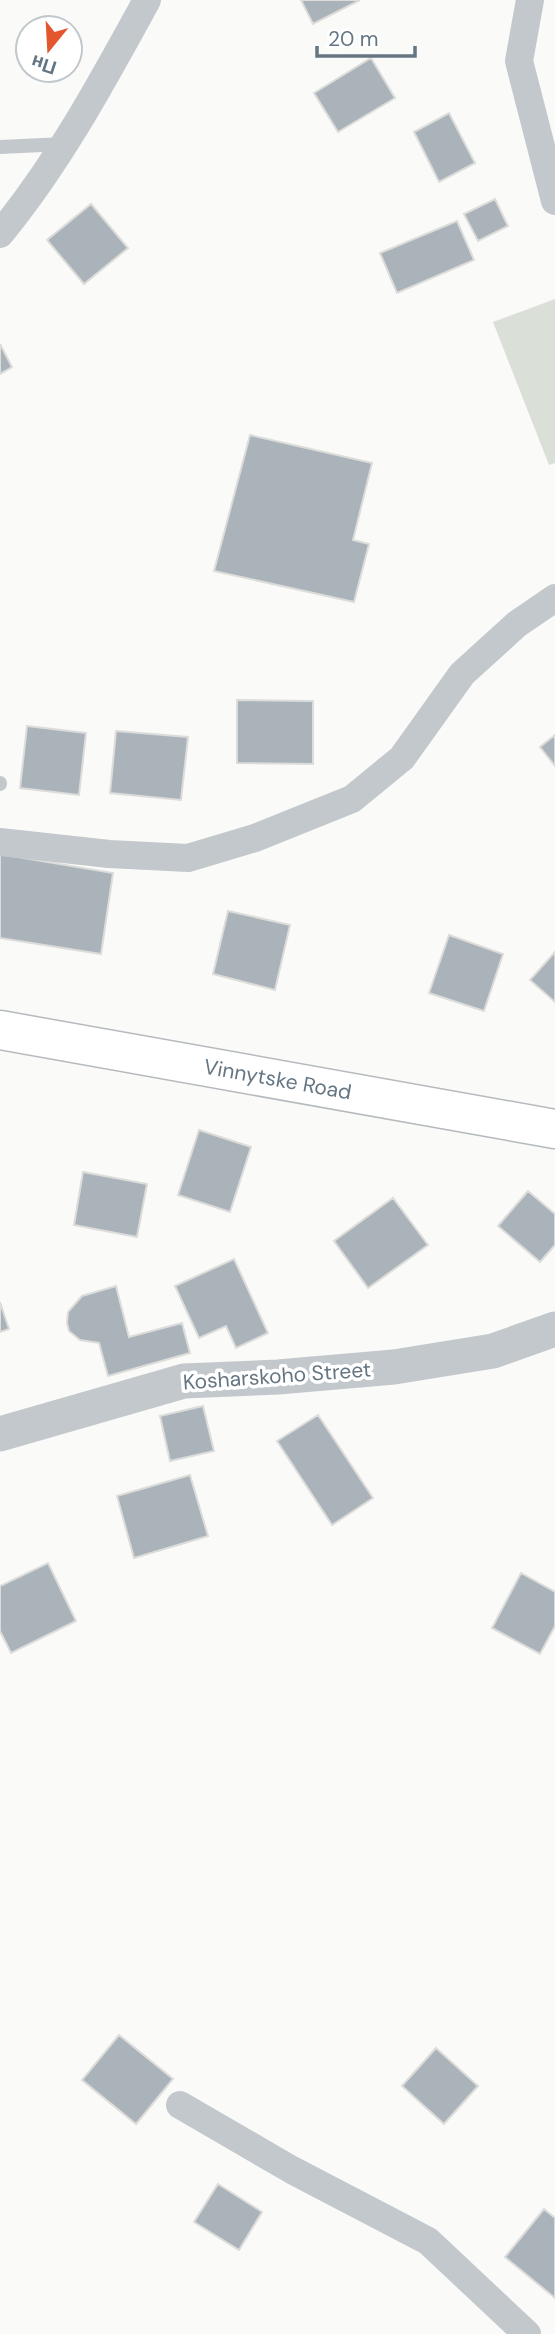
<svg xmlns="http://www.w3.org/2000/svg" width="555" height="2334" viewBox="0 0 555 2334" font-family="'DM Sans',sans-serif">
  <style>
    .green { fill: #dadfd7 }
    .building { fill: #aab3b9; stroke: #dcdcda; stroke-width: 2 }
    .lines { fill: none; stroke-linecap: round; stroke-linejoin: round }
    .primary-casing { stroke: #b5babe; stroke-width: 41 }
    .service { stroke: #c3c8cc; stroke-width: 14 }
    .minor { stroke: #c3c8cc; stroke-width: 28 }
    .tertiary { stroke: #c3c8cc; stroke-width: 35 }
    .primary { stroke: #fff; stroke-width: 38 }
    .labels { text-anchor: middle; stroke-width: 7; stroke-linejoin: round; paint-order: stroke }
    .street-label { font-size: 21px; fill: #657683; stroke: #fff }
  </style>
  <rect width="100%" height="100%" fill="#fafaf8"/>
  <!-- green -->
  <path class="green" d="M 555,299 L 555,463 L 549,465 L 493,322 Z"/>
  <!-- building -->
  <path class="building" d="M 301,0 L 360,0 L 313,24 Z
    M 371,58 L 395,98 L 338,132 L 314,93 Z
    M 449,113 L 475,163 L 439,182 L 414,132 Z
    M 495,199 L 508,226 L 478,241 L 464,214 Z
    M 91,204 L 128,248 L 84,284 L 47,240 Z
    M 457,221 L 474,260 L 397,293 L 380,253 Z
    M 0,344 L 12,367 L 0,374 Z
    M 250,435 L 372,463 L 353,540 L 369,544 L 354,602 L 214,571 Z
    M 237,700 L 313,701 L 313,764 L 237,763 Z
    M 27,726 L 86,733 L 79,795 L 20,788 Z
    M 116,731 L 188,737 L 181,800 L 110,793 Z
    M 555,735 L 555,766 L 540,747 Z
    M 0,854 L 113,873 L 101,954 L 0,938 Z
    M 228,911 L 290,925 L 275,990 L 213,974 Z
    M 449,935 L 503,954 L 484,1011 L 429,993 Z
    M 555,952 L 555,1002 L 530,980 Z
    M 199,1130 L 251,1147 L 230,1212 L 178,1195 Z
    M 83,1172 L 147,1184 L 137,1237 L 74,1225 Z
    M 528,1191 L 555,1214 L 555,1245 L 540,1262 L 498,1226 Z
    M 393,1198 L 428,1245 L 368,1288 L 334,1241 Z
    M 234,1259 L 268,1333 L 236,1348 L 226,1326 L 199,1338 L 175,1286 Z
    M 116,1286 L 129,1337 L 182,1323 L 190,1353 L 108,1376 L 99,1343 L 80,1340 L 69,1331 L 67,1323 L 68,1312 L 82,1296 Z
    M 0,1302 L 9,1329 L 0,1332 Z
    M 203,1406 L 214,1451 L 170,1461 L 160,1416 Z
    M 318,1415 L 373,1498 L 332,1525 L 277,1441 Z
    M 190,1475 L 208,1536 L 134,1558 L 117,1496 Z
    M 48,1563 L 76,1621 L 11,1653 L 0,1631 L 0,1586 Z
    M 521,1573 L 555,1592 L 555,1626 L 540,1654 L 492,1628 Z
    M 119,2035 L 173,2079 L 136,2124 L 82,2080 Z
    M 436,2048 L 478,2086 L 444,2124 L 402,2086 Z
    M 218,2184 L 262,2212 L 239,2250 L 194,2222 Z
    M 544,2209 L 555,2218 L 555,2298 L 505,2257 Z"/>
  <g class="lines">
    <!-- primary casing -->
    <g class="primary-casing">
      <g id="primary">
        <path id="s1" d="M 0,1030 L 555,1129"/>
      </g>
    </g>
    <!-- service -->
    <path class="service" d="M 0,147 L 64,144
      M 0,783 L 0,784"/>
    <!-- minor -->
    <path class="minor" d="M 530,0 L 519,61 L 555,201
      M 0,234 C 59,162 102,82 147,0
      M 0,842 L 109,854 L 188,858 L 255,838 L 352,799 L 402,758 L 462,674 L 517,624 L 555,598
      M 180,2105 L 292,2170 L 428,2241 L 527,2334"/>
    <!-- tertiary -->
    <path class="tertiary" d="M 0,1434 L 184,1381 L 278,1377 L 394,1367 L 493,1351 L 555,1329"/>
    <!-- primary -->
    <use href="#primary" class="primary"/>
  </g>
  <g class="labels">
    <!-- street labels -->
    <g class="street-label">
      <text dy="7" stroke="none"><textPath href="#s1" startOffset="282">Vinnytske Road</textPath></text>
      <text transform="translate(277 1376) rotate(-4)" y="7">Kosharskoho Street</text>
    </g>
  </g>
  <!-- north arrow -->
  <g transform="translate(49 49) rotate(198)"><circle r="33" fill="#ffffff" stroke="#c1c8cd" stroke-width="2"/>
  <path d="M0-5L12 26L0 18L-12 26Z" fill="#e4572e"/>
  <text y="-10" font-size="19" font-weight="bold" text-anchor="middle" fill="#657683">Пн</text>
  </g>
  <!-- scale -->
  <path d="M317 46v10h98v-10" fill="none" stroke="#657683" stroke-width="3.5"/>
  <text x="328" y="46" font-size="21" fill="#657683" stroke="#ffffff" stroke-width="5" paint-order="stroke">20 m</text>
</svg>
